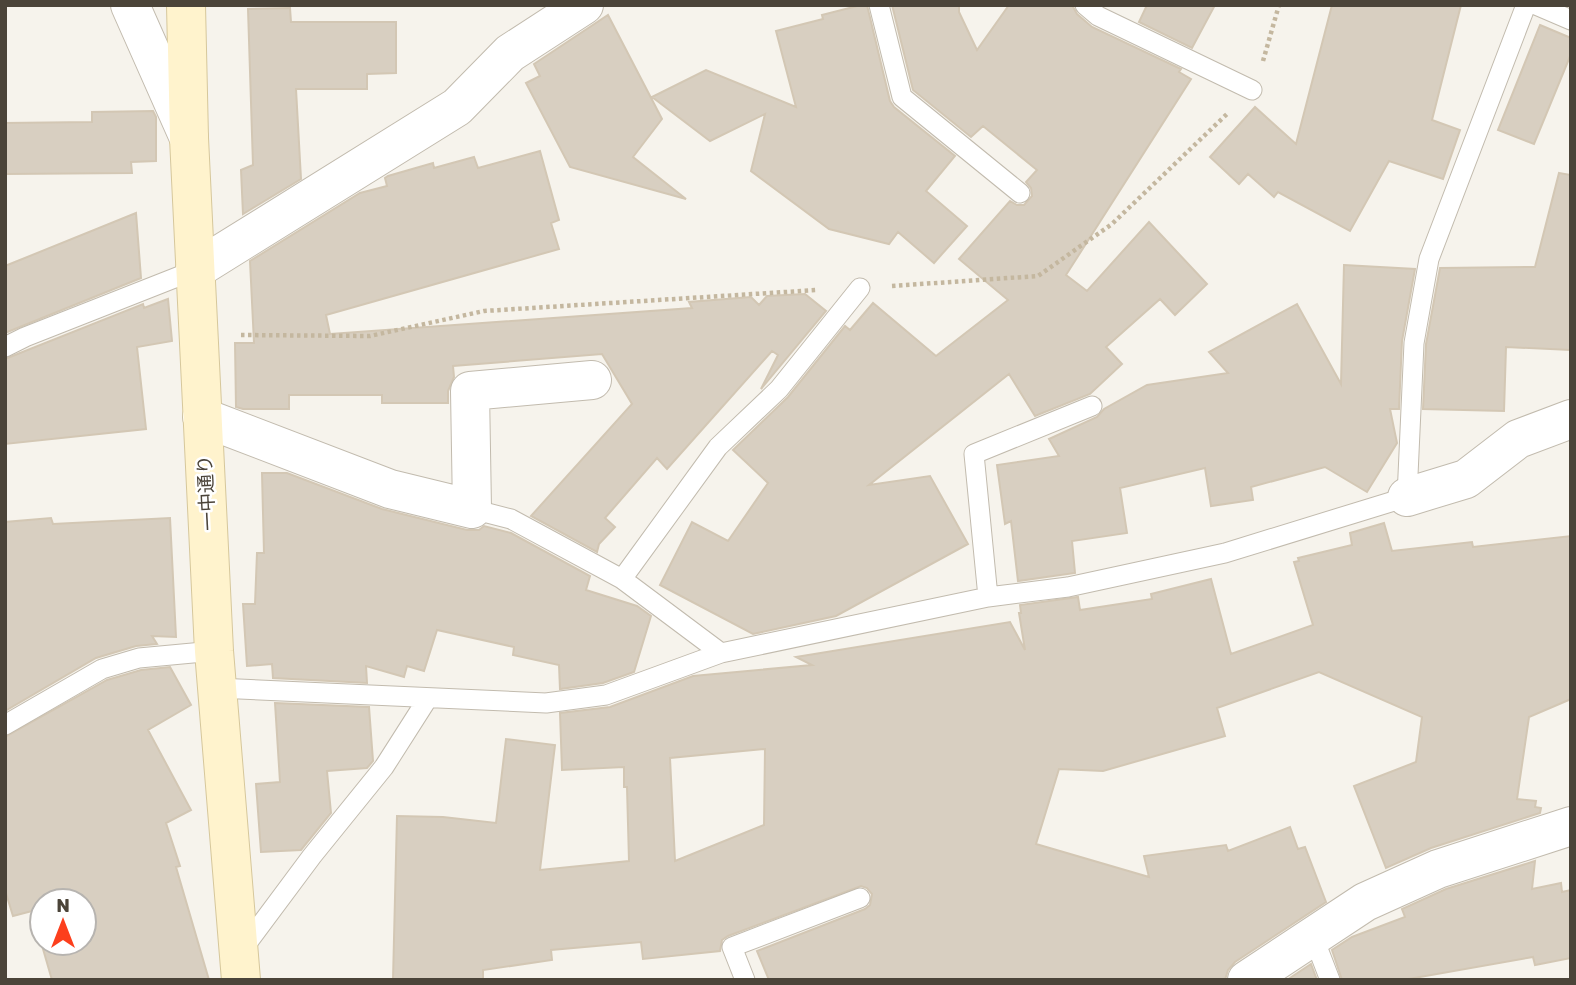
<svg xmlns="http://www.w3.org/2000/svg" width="1576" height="985" viewBox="0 0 1576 985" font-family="Rubik,'Noto Sans JP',sans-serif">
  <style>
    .building { fill: #d8cfc1; stroke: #d3c7b4; stroke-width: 2; fill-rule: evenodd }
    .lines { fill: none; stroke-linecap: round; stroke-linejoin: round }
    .lane-casing { stroke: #c2bbae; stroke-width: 21 }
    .street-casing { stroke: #c2bbae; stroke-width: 40 }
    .secondary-casing { stroke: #d6c79b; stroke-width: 40 }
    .path { stroke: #c4b79f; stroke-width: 4.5; stroke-dasharray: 3.5 3.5; stroke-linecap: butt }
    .lane { stroke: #fff; stroke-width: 19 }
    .street { stroke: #fff; stroke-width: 38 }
    .secondary { stroke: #fff3cd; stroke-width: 38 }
    .labels { text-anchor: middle; stroke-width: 5; stroke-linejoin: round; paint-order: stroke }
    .street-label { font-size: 19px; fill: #4b4439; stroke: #fff }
  </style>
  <rect width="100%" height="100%" fill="#f6f3ec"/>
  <!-- building -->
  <path class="building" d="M 861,5 L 867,5 L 890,101 L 894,107 L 955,156 L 926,191 L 967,226 L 934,263 L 898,232 L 889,244 L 829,229 L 751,171 L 765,114 L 710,141 L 652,97 L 706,70 L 796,107 L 776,31 L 823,19 L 822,15 Z
    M 892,5 L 959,5 L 959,12 L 977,50 L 1009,5 L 1072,5 L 1077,14 L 1092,27 L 1181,69 L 1179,72 L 1191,79 L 1066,275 L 1087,291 L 1149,222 L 1207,284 L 1175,315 L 1160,299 L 1106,347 L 1122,364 L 1090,394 L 1035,416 L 1009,374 L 869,485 L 930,476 L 968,544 L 836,616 L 753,634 L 660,585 L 692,522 L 728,541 L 768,483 L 733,450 L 788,397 L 845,326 L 850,330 L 873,303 L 936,356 L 1008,300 L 959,259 L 1010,201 L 1017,205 L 1024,205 L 1032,196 L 1031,188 L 1026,182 L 1037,170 L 983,126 L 971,137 L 913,90 Z
    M 1147,5 L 1215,5 L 1192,48 L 1139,22 Z
    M 1332,5 L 1461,5 L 1432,120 L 1460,130 L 1443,179 L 1389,161 L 1350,231 L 1278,192 L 1274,197 L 1248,174 L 1239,184 L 1210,157 L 1255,107 L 1296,144 Z
    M 290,8 L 291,22 L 396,22 L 396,73 L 367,74 L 367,89 L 296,89 L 301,179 L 243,214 L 241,170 L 253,165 L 248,9 Z
    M 608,15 L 662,119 L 633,157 L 686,199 L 570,167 L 526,83 L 540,76 L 534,64 Z
    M 1540,25 L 1571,38 L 1571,54 L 1534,144 L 1498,130 Z
    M 153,111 L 156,117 L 156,161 L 131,162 L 132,173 L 5,174 L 5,123 L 92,122 L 92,112 Z
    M 540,151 L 559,220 L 551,223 L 559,249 L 326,315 L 330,334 L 692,308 L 689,302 L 751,297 L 759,305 L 767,296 L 805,294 L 826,311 L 761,389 L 778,355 L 772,351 L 667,469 L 657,458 L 605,518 L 615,527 L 599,544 L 597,552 L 531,516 L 632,404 L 602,354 L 453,366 L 454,377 L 448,391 L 448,403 L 382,403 L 382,395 L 289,395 L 289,409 L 243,409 L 236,407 L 235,343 L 254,343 L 250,261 L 360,193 L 387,186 L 385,178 L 388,176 L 433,163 L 434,168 L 474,157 L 478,168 Z
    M 1559,173 L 1571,175 L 1570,350 L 1506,347 L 1504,411 L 1423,409 L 1426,344 L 1440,268 L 1535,267 Z
    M 136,213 L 141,278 L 5,333 L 5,266 Z
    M 1344,265 L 1415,269 L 1402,341 L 1399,409 L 1390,409 L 1397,443 L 1367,492 L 1325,467 L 1251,487 L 1253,500 L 1211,506 L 1205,468 L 1120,488 L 1127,533 L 1072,541 L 1075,573 L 1018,581 L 1011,521 L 1005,524 L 997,465 L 1059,456 L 1049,439 L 1097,417 L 1104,409 L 1147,385 L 1228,373 L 1209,352 L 1297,304 L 1341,384 Z
    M 168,299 L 172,341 L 137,347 L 146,429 L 5,444 L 5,359 L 143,304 L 144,308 Z
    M 262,473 L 287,473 L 382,509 L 467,530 L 479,530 L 484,526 L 511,533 L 590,576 L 586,590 L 637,606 L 651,616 L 634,672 L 603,683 L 560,689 L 559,665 L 513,655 L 514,647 L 437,630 L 424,671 L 407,666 L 404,677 L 366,666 L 367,683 L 273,678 L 272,664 L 247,666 L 243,604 L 255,604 L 257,553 L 264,553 Z
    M 51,518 L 53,524 L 170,518 L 176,637 L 152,636 L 157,644 L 136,646 L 96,658 L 5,711 L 5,522 Z
    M 1384,523 L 1392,551 L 1472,542 L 1473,547 L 1571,536 L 1571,699 L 1529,717 L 1517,799 L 1536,801 L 1535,807 L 1541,808 L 1540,813 L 1431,848 L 1386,868 L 1354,786 L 1416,762 L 1422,717 L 1319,672 L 1217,708 L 1225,736 L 1103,771 L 1059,769 L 1036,844 L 1149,877 L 1144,856 L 1226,845 L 1228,851 L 1290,827 L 1298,849 L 1305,847 L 1326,902 L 1235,962 L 1228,970 L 1225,980 L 769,980 L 757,951 L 865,909 L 870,905 L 872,894 L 867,888 L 861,886 L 728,936 L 722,940 L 720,951 L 643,959 L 641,942 L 551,950 L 552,960 L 483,970 L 483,979 L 393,980 L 397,816 L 443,817 L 496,823 L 506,739 L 555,745 L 540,870 L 629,861 L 627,787 L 624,787 L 624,767 L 562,770 L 560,713 L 610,707 L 693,676 L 812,665 L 796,657 L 1010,622 L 1025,650 L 1019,613 L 1021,613 L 1020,605 L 1078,597 L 1080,610 L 1152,599 L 1151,594 L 1211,579 L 1231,654 L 1313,625 L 1294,562 L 1299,561 L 1298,558 L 1352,545 L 1350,533 ZM 765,749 L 764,825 L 675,861 L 670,758 Z
    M 170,667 L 191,705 L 148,730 L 191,810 L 166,823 L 180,866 L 176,867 L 209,980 L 52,980 L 32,911 L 13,916 L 5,890 L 5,737 L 107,680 L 141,670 ZM 42,901 L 84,901 L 84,943 L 42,943 Z
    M 275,703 L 369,707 L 373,761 L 367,768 L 327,771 L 331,813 L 301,850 L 261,852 L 256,784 L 280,782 Z
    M 1535,861 L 1532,889 L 1561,883 L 1562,892 L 1571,890 L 1571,958 L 1535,965 L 1533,957 L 1403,980 L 1342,980 L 1332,950 L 1352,937 L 1405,917 L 1402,909 L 1446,889 Z
    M 1311,964 L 1317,980 L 1287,980 Z"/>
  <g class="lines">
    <!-- lane casing -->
    <g class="lane-casing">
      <path id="lane" d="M 879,5 L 902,97 L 1020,193
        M 1085,5 L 1098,16 L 1252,90
        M 1536,5 L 1571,20
        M 5,347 L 25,337 L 195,270
        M 472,509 L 511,519 L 622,579 L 721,653
        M 622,579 L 718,447 L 779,389 L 860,288
        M 988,597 L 974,454 L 1092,406
        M 217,688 L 546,703 L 606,695 L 721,653 L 988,597 L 1068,587 L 1225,553 L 1407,497 L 1414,343 L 1429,259 L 1526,5
        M 5,725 L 102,669 L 139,658 L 214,651
        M 1313,936 L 1330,980
        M 242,950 L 312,856 L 384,767 L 428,698
        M 745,980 L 732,947 L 860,898"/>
    </g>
    <!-- street casing -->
    <g class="street-casing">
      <path id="street" d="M 130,5 L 189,138
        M 195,270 L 457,107 L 510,53 L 584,5
        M 202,417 L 390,489 L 472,509 L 470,391 L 592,380
        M 1407,497 L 1466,479 L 1518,439 L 1571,419
        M 1247,980 L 1365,902 L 1438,869 L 1571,826"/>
    </g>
    <!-- secondary casing -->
    <g class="secondary-casing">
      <path id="secondary" d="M 186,5 L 189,138 L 214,651 L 241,980"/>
    </g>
    <!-- path -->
    <path class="path" d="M 1263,61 L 1279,5
      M 892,286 L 1038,276 L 1112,224 L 1228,113
      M 241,335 L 370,336 L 484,311 L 817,290"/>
    <!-- lane -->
    <use href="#lane" class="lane"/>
    <!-- street -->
    <use href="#street" class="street"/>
    <!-- secondary -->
    <use href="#secondary" class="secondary"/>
  </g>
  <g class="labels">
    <!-- street labels -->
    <g class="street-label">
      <text transform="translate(206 493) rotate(-93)" y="7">一中通り</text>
    </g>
  </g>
  <!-- border -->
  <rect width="1576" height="985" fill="none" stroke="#4b4439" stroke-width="14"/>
  <!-- north arrow -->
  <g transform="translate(63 922)"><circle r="33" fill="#ffffff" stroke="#b7b4b0" stroke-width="2"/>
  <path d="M0-5L12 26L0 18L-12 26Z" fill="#fc3f1d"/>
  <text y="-10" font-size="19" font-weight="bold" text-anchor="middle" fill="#4b4439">N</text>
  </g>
</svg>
